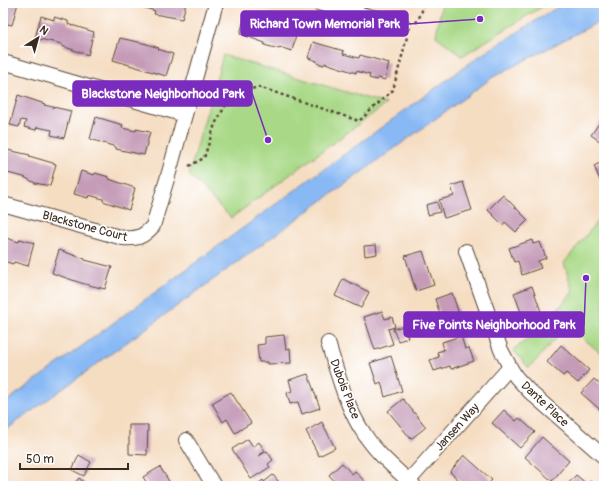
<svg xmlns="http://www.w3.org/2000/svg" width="607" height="489" viewBox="0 0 607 489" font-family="Pangolin,sans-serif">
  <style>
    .green { fill: #a9d987; stroke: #728252 }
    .water { fill: #89b9f4; stroke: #627289 }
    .building { fill: #c59bb8 }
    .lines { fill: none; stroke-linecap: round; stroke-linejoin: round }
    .minor-casing { stroke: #574537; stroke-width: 16 }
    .path { stroke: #574537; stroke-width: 2.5; stroke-dasharray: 3 3; stroke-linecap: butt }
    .minor { stroke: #fff; stroke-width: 14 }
    .labels { text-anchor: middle; stroke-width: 3.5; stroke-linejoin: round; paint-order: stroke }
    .street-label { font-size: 12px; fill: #3b2a1e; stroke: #fff }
    .leader { fill: none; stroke: #7b2cbf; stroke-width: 1.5 }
    .callout-dot { fill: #7b2cbf; stroke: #fff; stroke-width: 1.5 }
    .callout { fill: #7b2cbf; stroke: #7b2cbf; stroke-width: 1.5 }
    .callout-label { font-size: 13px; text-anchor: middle; font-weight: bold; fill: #fff }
  </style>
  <rect width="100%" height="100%" fill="#fff"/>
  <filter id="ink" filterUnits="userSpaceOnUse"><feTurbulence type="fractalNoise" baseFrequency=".025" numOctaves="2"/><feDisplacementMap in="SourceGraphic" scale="8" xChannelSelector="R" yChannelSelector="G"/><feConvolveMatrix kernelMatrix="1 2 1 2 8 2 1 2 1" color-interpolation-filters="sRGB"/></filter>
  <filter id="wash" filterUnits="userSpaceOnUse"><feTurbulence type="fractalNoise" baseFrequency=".012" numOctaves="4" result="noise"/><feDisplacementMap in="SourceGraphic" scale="16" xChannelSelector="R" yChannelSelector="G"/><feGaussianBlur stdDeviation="0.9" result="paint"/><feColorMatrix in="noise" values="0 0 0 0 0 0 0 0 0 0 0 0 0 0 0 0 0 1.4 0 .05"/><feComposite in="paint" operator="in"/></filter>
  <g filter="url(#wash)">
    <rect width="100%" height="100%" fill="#f5ddc2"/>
    <!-- green -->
    <path class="green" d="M 442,3 L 548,3 L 462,56 L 436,36 Z
      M 223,55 L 386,104 L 231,218 L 189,175 Z
      M 604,213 L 604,356 L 568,325 L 529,368 L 513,350 L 536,333 L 573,292 L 564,263 Z"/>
    <!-- water -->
    <path class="water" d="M 564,3 L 604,3 L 604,19 L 493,77 L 3,432 L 3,404 L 225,241 L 481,55 Z"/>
    <g id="blocks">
      <!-- building -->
      <path class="building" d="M 3,3 L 18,3 L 12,25 L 3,23 Z
        M 129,3 L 186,3 L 182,19 L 154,14 L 155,11 Z
        M 246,12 L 272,21 L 271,23 L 298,28 L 292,51 L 279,47 L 279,49 L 264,45 L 265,43 L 240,34 Z
        M 41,16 L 54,20 L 54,17 L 68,21 L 68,24 L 94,32 L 88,55 L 62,46 L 62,44 L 35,38 Z
        M 120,38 L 147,44 L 159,48 L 158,49 L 173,54 L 166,76 L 113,60 Z
        M 313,42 L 344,51 L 343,54 L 359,58 L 360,55 L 389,63 L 385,80 L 378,78 L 377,80 L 369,78 L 370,75 L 356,71 L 356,73 L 325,63 L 324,65 L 317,63 L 317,61 L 308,58 Z
        M 18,95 L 45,104 L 44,105 L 71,111 L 64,138 L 51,135 L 52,130 L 37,127 L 36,130 L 24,127 L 26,121 L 21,120 L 19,127 L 10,125 Z
        M 604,116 L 604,144 L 591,135 Z
        M 96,117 L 123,125 L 122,128 L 136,131 L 136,129 L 150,132 L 144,155 L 116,149 L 116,147 L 90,139 Z
        M 3,149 L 30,155 L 29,156 L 56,164 L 50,186 L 35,183 L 24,177 L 3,172 Z
        M 604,161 L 604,189 L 594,166 Z
        M 81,171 L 94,175 L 95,173 L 109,177 L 109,179 L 135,188 L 129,210 L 103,201 L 103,199 L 89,195 L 88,198 L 74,194 Z
        M 463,182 L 472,210 L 444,218 L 439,200 L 454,196 L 451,186 Z
        M 503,195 L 528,220 L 516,232 L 505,222 L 503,225 L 488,210 Z
        M 437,202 L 440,212 L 428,215 L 426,205 Z
        M 3,235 L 7,236 L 6,238 L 19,242 L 20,239 L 34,243 L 28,266 L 14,262 L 13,264 L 3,261 Z
        M 532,240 L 533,244 L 540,242 L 546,258 L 538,261 L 541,268 L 522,275 L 518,261 L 514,262 L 509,248 Z
        M 376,245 L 377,254 L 365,256 L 364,246 Z
        M 59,250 L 85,259 L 85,260 L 112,267 L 105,289 L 81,283 L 52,273 Z
        M 423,251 L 434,285 L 416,291 L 405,256 Z
        M 343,279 L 369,292 L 361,308 L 335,296 Z
        M 532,286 L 544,320 L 526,326 L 514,293 Z
        M 452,293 L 461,320 L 444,326 L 435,299 Z
        M 382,311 L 385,319 L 392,317 L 395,327 L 388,329 L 393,344 L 375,350 L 364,317 Z
        M 404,326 L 408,338 L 398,341 L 393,329 Z
        M 284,335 L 286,349 L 290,348 L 291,363 L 268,364 L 268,362 L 259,362 L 257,345 L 265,344 L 265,337 Z
        M 461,336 L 465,349 L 469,348 L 474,361 L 451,369 L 450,366 L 434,371 L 430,360 L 439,357 L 437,352 L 444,350 L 442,342 Z
        M 561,345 L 589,370 L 578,383 L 566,373 L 563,376 L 547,362 Z
        M 391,356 L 402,391 L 385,397 L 381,382 L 377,384 L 370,363 Z
        M 308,374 L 320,408 L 302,414 L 298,402 L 290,404 L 287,393 L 292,391 L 289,380 Z
        M 594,379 L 604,388 L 604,413 L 581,393 Z
        M 231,392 L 251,423 L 235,433 L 227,419 L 223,422 L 212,403 Z
        M 403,399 L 426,427 L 411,439 L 388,411 Z
        M 504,410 L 516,421 L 519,418 L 535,432 L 520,448 L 492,423 Z
        M 322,422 L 335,448 L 319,456 L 306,431 Z
        M 129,425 L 148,425 L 147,455 L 129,454 Z
        M 542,437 L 569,461 L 552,481 L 525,457 Z
        M 248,439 L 253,447 L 259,442 L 265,451 L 259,455 L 259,456 L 267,451 L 273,460 L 268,464 L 270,467 L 251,479 L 232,449 Z
        M 79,455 L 91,462 L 84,476 L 72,470 Z
        M 464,455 L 492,480 L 486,486 L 471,486 L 468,483 L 465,486 L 450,472 Z
        M 342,463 L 352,474 L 355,471 L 369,486 L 339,486 L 329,475 Z
        M 160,467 L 172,486 L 149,486 L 143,477 Z
        M 273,475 L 282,486 L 255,486 L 263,480 L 264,482 Z
        M 576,475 L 587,484 L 590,481 L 596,486 L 566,486 Z
        M 79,478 L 88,486 L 72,486 Z"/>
    </g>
  </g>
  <g filter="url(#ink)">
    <use href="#blocks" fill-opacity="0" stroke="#574537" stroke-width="1"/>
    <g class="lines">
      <!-- minor casing -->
      <g class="minor-casing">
        <path id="minor" d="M 318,3 L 403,25
          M 3,62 L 185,115
          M 3,204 L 123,238 C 138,239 143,237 153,226 L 170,169 L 216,3
          M 466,251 L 501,350 L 510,367 L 516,377 L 530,392 L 604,457
          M 328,343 C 338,374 346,408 365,435 C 378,455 397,470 414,486
          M 186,440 L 214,486
          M 404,486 L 510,367"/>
      </g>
      <!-- path -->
      <path class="path" d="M 416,23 L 421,14 L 424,3
        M 189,166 L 204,158 L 215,124 L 232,94 L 259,87 L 359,121 L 393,90 L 407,37"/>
      <!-- minor -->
      <use href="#minor" class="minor"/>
    </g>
  </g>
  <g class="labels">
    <!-- street labels -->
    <g class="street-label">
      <text transform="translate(85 226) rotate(15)" y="4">Blackstone Court</text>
      <text transform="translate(345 389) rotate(69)" y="4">Dubois Place</text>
      <text transform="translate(545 404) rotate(43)" y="4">Dante Place</text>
      <text transform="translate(457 427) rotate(-48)" y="4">Jansen Way</text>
    </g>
  </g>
  <!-- callouts -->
  <path class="leader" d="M480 19L408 24M268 140L252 93M586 278L584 325"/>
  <g class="callout-dot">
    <circle cx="480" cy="19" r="4"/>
    <circle cx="268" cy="140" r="4"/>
    <circle cx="586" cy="278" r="4"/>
  </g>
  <g class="callout">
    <rect x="241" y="11" width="167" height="25" rx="4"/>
    <rect x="73" y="81" width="179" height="25" rx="4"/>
    <rect x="404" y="312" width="180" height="25" rx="4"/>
  </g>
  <g class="callout-label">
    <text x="325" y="28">Richard Town Memorial Park</text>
    <text x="163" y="98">Blackstone Neighborhood Park</text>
    <text x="494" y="329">Five Points Neighborhood Park</text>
  </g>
  <!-- margin -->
  <rect width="607" height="489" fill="none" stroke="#fff" stroke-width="16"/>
  <!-- north arrow -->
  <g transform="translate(38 38) rotate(37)" stroke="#ffffff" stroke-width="3" paint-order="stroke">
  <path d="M0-3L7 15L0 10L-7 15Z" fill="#3b2a1e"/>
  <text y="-6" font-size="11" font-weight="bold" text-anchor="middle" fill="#3b2a1e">N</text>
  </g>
  <!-- scale -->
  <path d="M20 463v6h108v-6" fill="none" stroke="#3b2a1e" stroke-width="2"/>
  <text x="26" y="463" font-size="12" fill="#3b2a1e" stroke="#ffffff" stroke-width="3" paint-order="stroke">50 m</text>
</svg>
